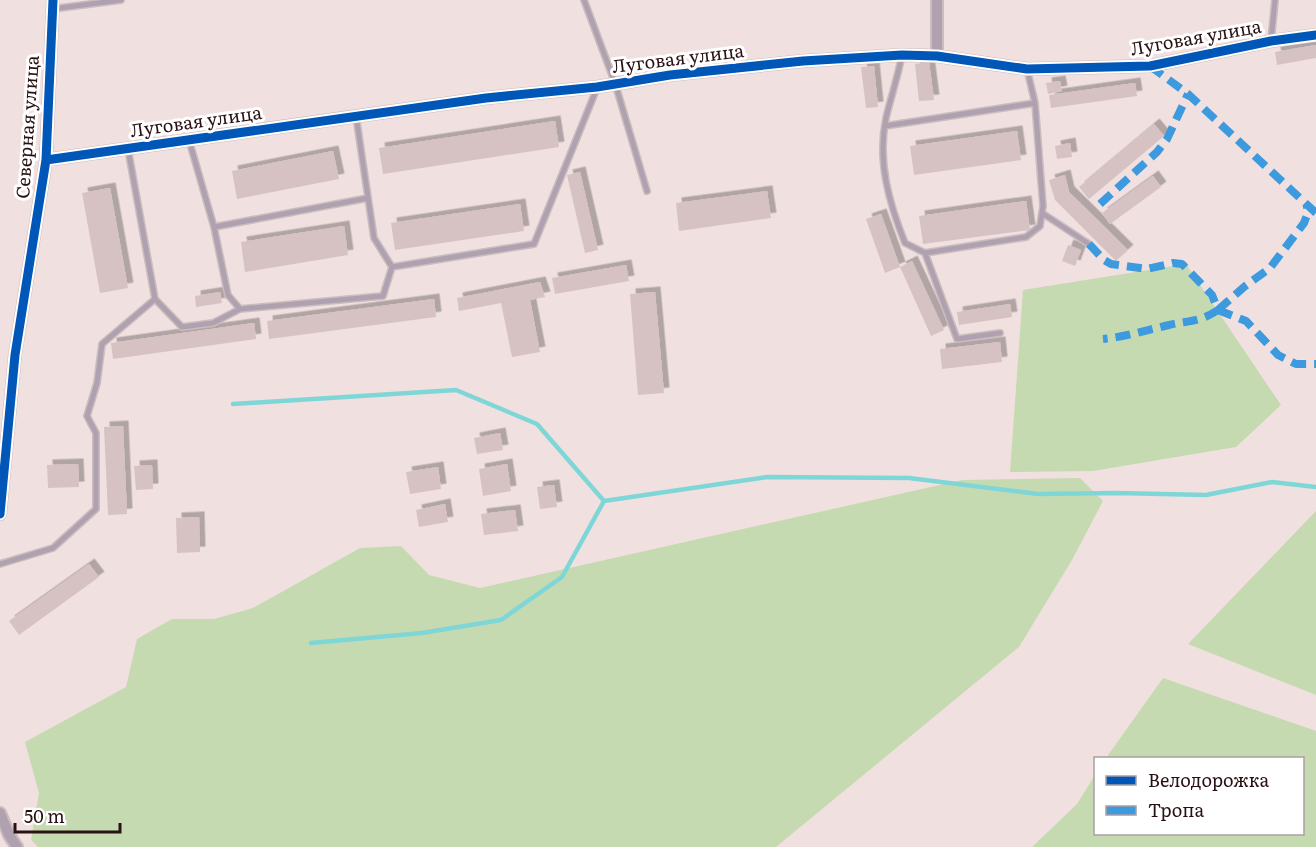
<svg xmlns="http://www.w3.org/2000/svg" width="1316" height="847" viewBox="0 0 1316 847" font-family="Literata,serif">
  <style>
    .green { fill: #c6dab1 }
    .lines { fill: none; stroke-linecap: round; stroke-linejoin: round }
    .stream { stroke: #7fd6d7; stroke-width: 4.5 }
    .building { fill: #d7c2c3; filter: url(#shadow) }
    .service-casing { stroke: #cbbcbd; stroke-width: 8 }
    .minor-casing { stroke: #cbbcbd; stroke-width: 14 }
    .service { stroke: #b0a1b1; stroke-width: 5 }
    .minor { stroke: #b0a1b1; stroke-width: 10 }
    .quiet { stroke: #3d9ade; stroke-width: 8; stroke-dasharray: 15 8; stroke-linecap: butt }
    .cycleway-casing { stroke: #fff; stroke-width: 13 }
    .cycleway { stroke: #0057b8; stroke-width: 9 }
    .labels { text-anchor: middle; stroke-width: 6; stroke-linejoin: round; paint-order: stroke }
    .street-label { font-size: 18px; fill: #291113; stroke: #fff }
  </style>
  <defs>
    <filter id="shadow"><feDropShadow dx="5.5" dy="-5.5" stdDeviation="0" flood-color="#0004"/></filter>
  </defs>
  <rect width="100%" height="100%" fill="#f1e0e0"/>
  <!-- green -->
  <path class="green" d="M 1186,264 L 1281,405 L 1236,447 L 1093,471 L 1010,472 L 1023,290 Z
    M 1080,478 L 1103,501 L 1072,560 L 1019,647 L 776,847 L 38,847 L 31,840 L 39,793 L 25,742 L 126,687 L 137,639 L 172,619 L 214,619 L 253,608 L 360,548 L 401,546 L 429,575 L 480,588 L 962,480 Z
    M 1316,511 L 1316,695 L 1188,644 Z
    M 1163,678 L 1316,731 L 1316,847 L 1032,847 L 1077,804 L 1095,775 L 1096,834 L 1302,834 L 1302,758 L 1106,758 Z"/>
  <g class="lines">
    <!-- stream -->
    <path class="stream" d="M 233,404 L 456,390 L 537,424 L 604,501
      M 604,501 L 767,477 L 909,478 L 1038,494 L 1116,493 L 1206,495 L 1272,482 L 1316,487
      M 311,643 L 422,633 L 501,620 L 562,577 L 604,501"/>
  </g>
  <!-- building -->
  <path class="building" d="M 1316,45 L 1316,58 L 1277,65 L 1275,52 Z
    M 929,62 L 934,100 L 919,101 L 915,64 Z
    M 874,66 L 878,107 L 866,108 L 861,67 Z
    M 1060,81 L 1062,91 L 1048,94 L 1046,83 Z
    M 1135,83 L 1137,96 L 1051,108 L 1049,95 Z
    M 555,121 L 559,147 L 383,174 L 379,148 Z
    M 1154,124 L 1164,136 L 1089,199 L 1079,187 Z
    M 1017,131 L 1021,160 L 914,175 L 910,146 Z
    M 1070,143 L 1072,157 L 1057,159 L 1055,146 Z
    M 333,151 L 339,179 L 237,199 L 232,171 Z
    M 580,172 L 598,250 L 585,253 L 567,175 Z
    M 1065,175 L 1069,192 L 1128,250 L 1116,261 L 1055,200 L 1049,180 Z
    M 1153,176 L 1161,187 L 1110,224 L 1102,213 Z
    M 110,188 L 128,288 L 100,293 L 82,193 Z
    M 767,191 L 771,218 L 679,231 L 676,203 Z
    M 1026,201 L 1030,230 L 923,244 L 919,216 Z
    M 520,204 L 524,231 L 395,250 L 391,223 Z
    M 881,214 L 900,267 L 885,273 L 866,219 Z
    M 344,226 L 348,255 L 245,272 L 241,242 Z
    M 1068,245 L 1081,250 L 1075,266 L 1062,261 Z
    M 912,261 L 944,330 L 931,336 L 900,267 Z
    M 626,265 L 629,281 L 555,294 L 552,278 Z
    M 540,282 L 545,297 L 530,300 L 540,352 L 512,357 L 501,303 L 459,311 L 457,298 Z
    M 220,292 L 222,303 L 196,307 L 195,296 Z
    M 655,292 L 664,393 L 638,395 L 630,294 Z
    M 434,299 L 436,317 L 269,339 L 267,321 Z
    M 1010,304 L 1012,317 L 959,325 L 957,312 Z
    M 254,323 L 256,339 L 113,359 L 111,343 Z
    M 1000,342 L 1002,362 L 942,369 L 940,349 Z
    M 123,426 L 127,514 L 108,515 L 104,427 Z
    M 500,433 L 503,450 L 477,454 L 474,438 Z
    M 78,464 L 79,487 L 48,488 L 47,465 Z
    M 507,464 L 511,491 L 483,496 L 479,469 Z
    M 152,465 L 153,489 L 136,490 L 134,466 Z
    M 438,467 L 441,489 L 410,494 L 406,472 Z
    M 554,485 L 557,507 L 540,509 L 537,487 Z
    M 445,504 L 448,522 L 419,527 L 416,510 Z
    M 515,510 L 518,531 L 484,535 L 481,514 Z
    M 199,517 L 200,552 L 177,553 L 176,518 Z
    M 89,564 L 99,577 L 19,635 L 9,621 Z"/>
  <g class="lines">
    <!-- service casing -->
    <g class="service-casing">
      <path id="service" d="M 584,0 L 615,83 L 647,191
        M 52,9 L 121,0
        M 1271,41 L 1275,0
        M 902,55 C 898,76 891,97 886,118 C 877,161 889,203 905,243 L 925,253 L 1026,237 L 1040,226 L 1043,206 L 1035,103 L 1027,69
        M 356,116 L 374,238 L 392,267 L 534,244 L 597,88
        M 885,126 L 1035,103
        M 189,140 L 214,227 L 368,198
        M 128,149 L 155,299 L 182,327 L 213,323 L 240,309
        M 1042,213 L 1089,244
        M 214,227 L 228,295 L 240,309 L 383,296 L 392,267
        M 925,253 L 957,339 L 1000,333
        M 0,564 L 53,548 L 96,509 L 96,433 L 87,416 L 97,383 L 102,344 L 155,299"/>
    </g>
    <!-- minor casing -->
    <g class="minor-casing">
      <path id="minor" d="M 937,0 L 937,56
        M 46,160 L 486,98 L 597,87 L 670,75 L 803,61 L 902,55 L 937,56 L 1027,69 L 1150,66 L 1271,41 L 1316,35
        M 0,514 L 15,355 L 46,160 L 53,0
        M 0,813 L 9,835 L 17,847"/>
    </g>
    <!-- service -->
    <use href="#service" class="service"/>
    <!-- minor -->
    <use href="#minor" class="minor"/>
    <!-- quiet -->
    <path class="quiet" d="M 1150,66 L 1188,94 L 1316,213
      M 1100,204 L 1157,152 L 1167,139 L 1188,94
      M 1089,244 L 1104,260 L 1111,264 L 1147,269 L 1173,263 L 1182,264 L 1212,295 L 1218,310 C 1198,323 1190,320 1169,325 C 1147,330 1125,337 1103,339
      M 1218,310 L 1244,287 L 1270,268 L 1304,223 L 1307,215 L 1307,205
      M 1218,310 L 1246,321 L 1278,355 L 1296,364 L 1316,364"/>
    <!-- cycleway casing -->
    <g class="cycleway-casing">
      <path id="cycleway" d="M 46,160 L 486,98 L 597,87 L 670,75 L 803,61 L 902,55 L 937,56 L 1027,69 L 1150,66 L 1271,41 L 1316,35
        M 0,514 L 15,355 L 46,160 L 53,0"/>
    </g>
    <!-- cycleway -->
    <use href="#cycleway" class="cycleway"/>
  </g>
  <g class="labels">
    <!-- street labels -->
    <g class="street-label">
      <text transform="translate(1196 38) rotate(-10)" y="6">Луговая улица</text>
      <text transform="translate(678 59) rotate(-7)" y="6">Луговая улица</text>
      <text transform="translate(196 122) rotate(-8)" y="6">Луговая улица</text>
      <text transform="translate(28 127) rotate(-86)" y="6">Северная улица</text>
    </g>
  </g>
  <!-- legend -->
  <rect x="1094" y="757" width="210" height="78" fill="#ffffff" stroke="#a9a0a1" stroke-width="1.5"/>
  <rect x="1106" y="776" width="30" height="9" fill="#0057b8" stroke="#a9a0a1" stroke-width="1.5"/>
  <text x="1148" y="787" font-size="18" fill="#291113">Велодорожка</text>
  <rect x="1106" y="806" width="30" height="9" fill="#3d9ade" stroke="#a9a0a1" stroke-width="1.5"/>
  <text x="1148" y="817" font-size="18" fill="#291113">Тропа</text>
  <!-- scale -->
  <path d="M15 823v9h105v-9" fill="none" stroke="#291113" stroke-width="3"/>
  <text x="24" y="823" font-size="18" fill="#291113" stroke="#ffffff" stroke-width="4.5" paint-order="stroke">50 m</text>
</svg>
